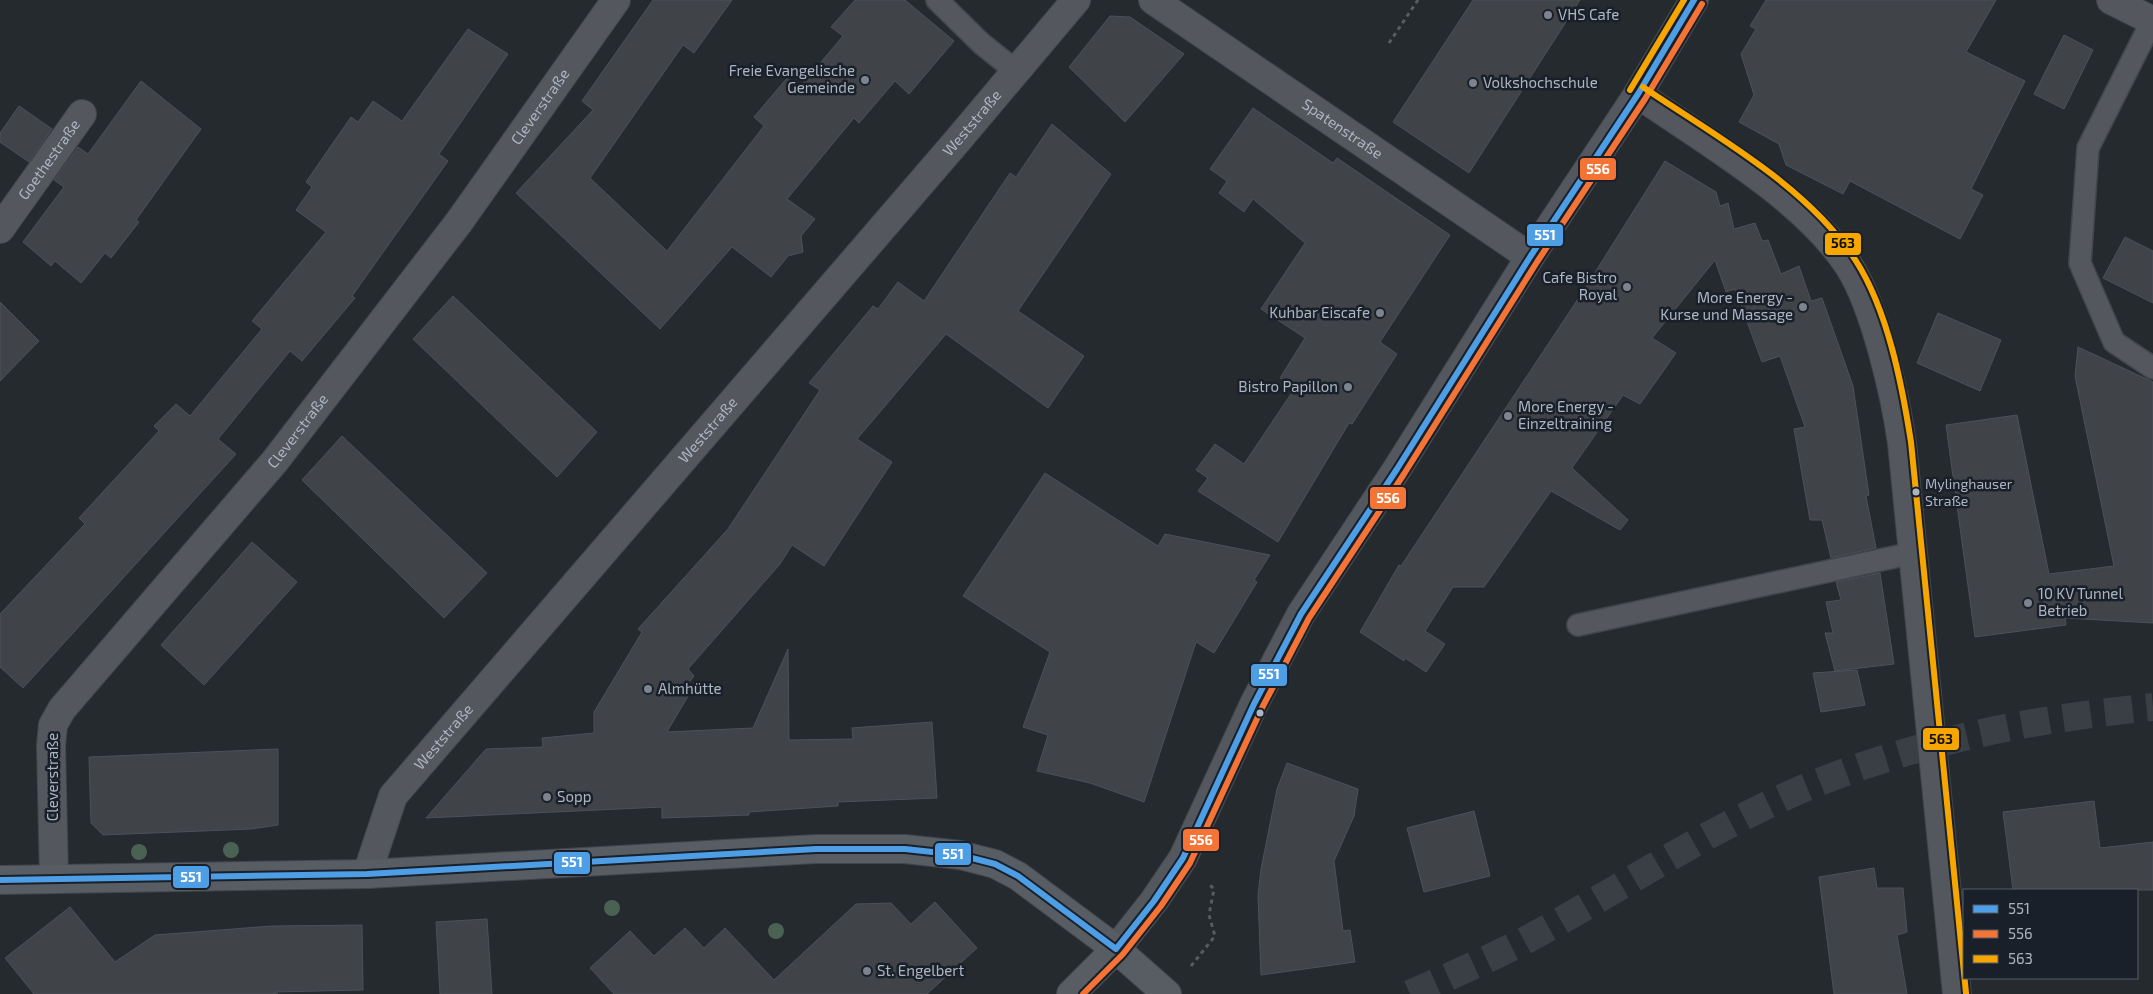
<svg xmlns="http://www.w3.org/2000/svg" width="2153" height="994" viewBox="0 0 2153 994" font-family="'Exo 2',sans-serif">
  <style>
    .building { fill: #404449; stroke: #4c5158 }
    .lines { fill: none; stroke-linecap: round; stroke-linejoin: round }
    .secondary-tunnel { stroke: #393f45; stroke-width: 28; stroke-dasharray: 28 14; stroke-linecap: butt }
    .lane-casing { stroke: #42464a; stroke-width: 24 }
    .street-casing { stroke: #42464a; stroke-width: 30 }
    .secondary-casing { stroke: #42464a; stroke-width: 30 }
    .path { stroke: #585c61; stroke-width: 3; stroke-dasharray: 4 4; stroke-linecap: butt }
    .lane { stroke: #54575e; stroke-width: 21 }
    .street { stroke: #54575e; stroke-width: 28 }
    .secondary { stroke: #585c63; stroke-width: 28 }
    .bus-1-casing { stroke: #192029; stroke-width: 10 }
    .bus-2-casing { stroke: #192029; stroke-width: 10 }
    .bus-3-casing { stroke: #192029; stroke-width: 10 }
    .bus-1 { stroke: #4d9ee5; stroke-width: 6 }
    .bus-2 { stroke: #f57335; stroke-width: 6 }
    .bus-3 { stroke: #f7a600; stroke-width: 6 }
    .tree { fill: #496253 }
    .poi-dot { fill: #7d848f; stroke: #192029; stroke-width: 2 }
    .bus-dot { fill: #adb5c2; stroke: #192029; stroke-width: 2 }
    .labels { text-anchor: middle; stroke-width: 5; stroke-linejoin: round; paint-order: stroke }
    .bus-label { font-size: 14px; fill: #adb5c2; stroke: #192029; text-anchor: start }
    .poi-label { font-size: 15px; fill: #adb5c2; stroke: #192029; text-anchor: start }
    .street-label { font-size: 15px; fill: #adb5c2; stroke: #192029 }
    .line-badge { stroke: #192029; stroke-width: 2 }
    .badge-label { font-size: 14px; text-anchor: middle; font-weight: bold; fill: #fff }
    .pale-badge-label { font-size: 14px; text-anchor: middle; font-weight: bold; fill: #111 }
  </style>
  <rect width="100%" height="100%" fill="#252a2f"/>
  <!-- building -->
  <path class="building" d="M 653,0 L 732,0 L 694,53 L 683,45 L 590,178 L 667,251 L 764,126 L 754,117 L 787,78 L 799,88 L 843,36 L 831,27 L 855,0 L 905,0 L 954,41 L 909,94 L 895,81 L 859,123 L 854,118 L 787,199 L 815,219 L 801,236 L 803,252 L 788,256 L 771,277 L 732,247 L 660,329 L 516,193 L 593,110 L 582,101 Z
    M 1473,0 L 1580,0 L 1469,173 L 1393,122 Z
    M 1766,0 L 1996,0 L 1966,52 L 2025,81 L 1971,189 L 1983,195 L 1960,239 L 1850,181 L 1843,194 L 1786,165 L 1779,144 L 1739,122 L 1754,95 L 1741,54 L 1756,29 L 1750,26 Z
    M 1110,16 L 1130,17 L 1184,54 L 1125,122 L 1069,67 Z
    M 468,29 L 508,54 L 439,154 L 448,161 L 352,296 L 355,298 L 302,361 L 290,351 L 218,439 L 236,454 L 23,688 L 0,667 L 0,614 L 85,524 L 79,518 L 159,431 L 154,426 L 176,404 L 190,416 L 262,329 L 252,321 L 326,232 L 296,210 L 312,187 L 306,182 L 351,117 L 358,122 L 373,101 L 402,121 Z
    M 2064,35 L 2093,50 L 2064,109 L 2034,94 Z
    M 141,81 L 201,129 L 136,220 L 139,222 L 111,258 L 105,253 L 81,283 L 55,261 L 51,266 L 23,242 L 64,187 L 54,180 L 78,147 L 88,154 Z
    M 19,106 L 52,129 L 29,162 L 0,142 L 0,133 Z
    M 1253,108 L 1333,163 L 1337,158 L 1450,235 L 1380,342 L 1397,354 L 1352,424 L 1349,423 L 1278,542 L 1198,491 L 1208,478 L 1196,470 L 1215,444 L 1244,464 L 1295,388 L 1280,378 L 1305,338 L 1261,309 L 1305,243 L 1253,199 L 1244,212 L 1219,193 L 1227,181 L 1210,169 Z
    M 1052,124 L 1111,174 L 1018,311 L 1084,356 L 1048,408 L 946,334 L 857,439 L 892,462 L 824,566 L 792,545 L 780,564 L 688,669 L 694,676 L 685,688 L 691,691 L 667,732 L 753,728 L 788,649 L 789,740 L 853,739 L 852,728 L 932,722 L 937,798 L 838,802 L 838,806 L 749,812 L 749,815 L 662,818 L 662,807 L 426,818 L 486,749 L 543,747 L 542,738 L 594,733 L 594,712 L 642,632 L 638,629 L 728,529 L 820,390 L 809,383 L 873,306 L 878,309 L 898,282 L 924,301 L 1010,173 L 1016,177 Z
    M 1665,161 L 1716,192 L 1720,206 L 1728,203 L 1734,229 L 1755,223 L 1762,241 L 1768,240 L 1781,274 L 1799,266 L 1811,301 L 1822,298 L 1853,386 L 1869,495 L 1866,496 L 1876,548 L 1831,558 L 1822,520 L 1810,520 L 1794,429 L 1805,427 L 1780,356 L 1762,362 L 1735,289 L 1726,292 L 1715,260 L 1652,338 L 1676,353 L 1640,404 L 1623,395 L 1572,468 L 1628,520 L 1620,530 L 1551,491 L 1484,587 L 1453,587 L 1425,631 L 1445,644 L 1426,672 L 1405,658 L 1404,661 L 1360,632 L 1399,565 L 1401,566 L 1584,290 Z
    M 2125,237 L 2153,251 L 2153,303 L 2103,278 Z
    M 453,296 L 597,432 L 557,477 L 413,339 Z
    M 0,302 L 39,341 L 0,381 Z
    M 1938,313 L 2001,340 L 1980,391 L 1917,363 Z
    M 2078,347 L 2153,382 L 2153,623 L 2065,618 L 2066,625 L 1975,637 L 1946,425 L 2017,415 L 2049,574 L 2114,566 L 2075,376 Z
    M 342,436 L 487,573 L 444,618 L 302,480 Z
    M 1045,473 L 1158,546 L 1165,534 L 1270,555 L 1254,580 L 1257,582 L 1214,653 L 1196,642 L 1144,802 L 1090,783 L 1037,771 L 1048,735 L 1023,727 L 1050,652 L 963,596 Z
    M 252,542 L 297,582 L 204,685 L 161,645 Z
    M 1880,573 L 1894,664 L 1835,671 L 1825,633 L 1833,633 L 1826,602 L 1841,600 L 1836,582 Z
    M 1857,670 L 1865,705 L 1821,712 L 1813,673 Z
    M 278,749 L 278,825 L 251,829 L 103,835 L 91,823 L 89,757 Z
    M 1287,763 L 1358,789 L 1354,816 L 1334,861 L 1343,931 L 1350,930 L 1355,962 L 1261,975 L 1258,895 L 1261,869 L 1277,789 Z
    M 2094,801 L 2100,848 L 2153,842 L 2153,890 L 2013,890 L 2003,812 Z
    M 1474,811 L 1490,876 L 1424,892 L 1407,828 Z
    M 1874,868 L 1877,888 L 1903,888 L 1907,932 L 1897,935 L 1907,994 L 1834,994 L 1819,877 Z
    M 935,902 L 977,948 L 927,994 L 614,994 L 590,968 L 630,931 L 654,956 L 685,928 L 704,948 L 725,928 L 774,980 L 856,904 L 891,903 L 911,924 Z
    M 70,907 L 115,962 L 155,935 L 272,926 L 362,925 L 363,990 L 275,992 L 278,994 L 34,994 L 5,958 Z
    M 487,919 L 492,994 L 440,994 L 436,922 Z"/>
  <g class="lines">
    <!-- secondary-tunnel -->
    <path class="secondary-tunnel" d="M 1410,994 C 1448,977 1487,960 1524,941 C 1614,893 1699,835 1793,793 C 1907,743 2029,719 2153,707"/>
    <!-- lane casing -->
    <g class="lane-casing">
      <path id="lane" d="M 937,0 L 982,44 L 1016,71
        M 2152,21 L 2088,148 L 2080,263 L 2114,342 L 2153,368
        M 1578,625 L 1913,553"/>
    </g>
    <!-- street casing -->
    <g class="street-casing">
      <g id="street">
        <path id="s1" d="M 1153,0 L 1530,257"/>
        <path d="M 2111,0 L 2153,21"/>
        <path d="M 1638,94 C 1705,141 1804,197 1849,266 C 1875,307 1895,394 1902,443 L 1957,994"/>
        <path id="s2" d="M 0,229 L 82,114"/>
        <path id="s3" d="M 367,874 L 393,796 L 958,140 L 1076,0"/>
        <path id="s4" d="M 54,878 L 51,745 L 53,725 L 62,709 L 275,461 L 459,222 L 616,0"/>
        <path d="M 1116,949 L 1154,901 L 1183,858 L 1254,704 L 1301,614 L 1397,469 L 1530,257 L 1638,94 L 1694,0"/>
      </g>
    </g>
    <!-- secondary casing -->
    <g class="secondary-casing">
      <path id="secondary" d="M 0,880 L 367,874 L 816,849 L 905,849 L 960,855 L 995,864 L 1018,876 L 1116,949 L 1167,994
        M 1071,994 L 1116,949"/>
    </g>
    <!-- path -->
    <path class="path" d="M 1389,43 L 1418,0
      M 1191,966 L 1215,936 L 1209,915 L 1214,889 L 1208,883"/>
    <!-- lane -->
    <use href="#lane" class="lane"/>
    <!-- street -->
    <use href="#street" class="street"/>
    <!-- secondary -->
    <use href="#secondary" class="secondary"/>
    <!-- bus-1 casing -->
    <g class="bus-1-casing">
      <path id="bus-1" d="M 0,880 L 367,874 L 816,849 L 905,849 L 960,855 L 995,864 L 1018,876 L 1116,949
        M 1116,949 L 1154,901 L 1183,858 L 1254,704 L 1301,614 L 1397,469 L 1530,257 L 1638,94 L 1694,0"/>
    </g>
    <!-- bus-2 casing -->
    <g class="bus-2-casing">
      <path id="bus-2" d="M 1083,994 L 1123,954 L 1161,906 L 1190,863 L 1262,708 L 1309,618 L 1404,474 L 1537,262 L 1645,99 L 1702,4"/>
    </g>
    <!-- bus-3 casing -->
    <g class="bus-3-casing">
      <path id="bus-3" d="M 1643,87 C 1715,136 1808,186 1856,261 C 1888,311 1902,385 1911,442 L 1966,993
        M 1630,90 L 1684,0"/>
    </g>
    <!-- bus-1 -->
    <use href="#bus-1" class="bus-1"/>
    <!-- bus-2 -->
    <use href="#bus-2" class="bus-2"/>
    <!-- bus-3 -->
    <use href="#bus-3" class="bus-3"/>
  </g>
  <!-- trees -->
  <g class="tree">
    <circle cx="231" cy="850" r="8"/>
    <circle cx="139" cy="852" r="8"/>
    <circle cx="612" cy="908" r="8"/>
    <circle cx="776" cy="931" r="8"/>
  </g>
  <!-- markers -->
  <g class="poi-dot">
    <circle cx="1548" cy="15" r="5"/>
    <circle cx="865" cy="80" r="5"/>
    <circle cx="1473" cy="83" r="5"/>
    <circle cx="1627" cy="287" r="5"/>
    <circle cx="1803" cy="307" r="5"/>
    <circle cx="1380" cy="313" r="5"/>
    <circle cx="1348" cy="387" r="5"/>
    <circle cx="1508" cy="416" r="5"/>
    <circle cx="2028" cy="603" r="5"/>
    <circle cx="648" cy="689" r="5"/>
    <circle cx="547" cy="797" r="5"/>
    <circle cx="867" cy="971" r="5"/>
  </g>
  <g class="bus-dot">
    <circle cx="1916" cy="492" r="4.5"/>
    <circle cx="1260" cy="713" r="4.5"/>
  </g>
  <g class="labels">
    <!-- bus labels -->
    <g class="bus-label">
      <text x="1925" y="489">Mylinghauser<tspan x="1925" dy="17">Straße</tspan></text>
    </g>
    <!-- poi labels -->
    <g class="poi-label">
      <text x="1558" y="20">VHS Cafe</text>
      <text x="855" y="76" text-anchor="end">Freie Evangelische<tspan x="855" dy="17">Gemeinde</tspan></text>
      <text x="1483" y="88">Volkshochschule</text>
      <text x="1617" y="283" text-anchor="end">Cafe Bistro<tspan x="1617" dy="17">Royal</tspan></text>
      <text x="1793" y="303" text-anchor="end">More Energy -<tspan x="1793" dy="17">Kurse und Massage</tspan></text>
      <text x="1370" y="318" text-anchor="end">Kuhbar Eiscafe</text>
      <text x="1338" y="392" text-anchor="end">Bistro Papillon</text>
      <text x="1518" y="412">More Energy -<tspan x="1518" dy="17">Einzeltraining</tspan></text>
      <text x="2038" y="599">10 KV Tunnel<tspan x="2038" dy="17">Betrieb</tspan></text>
      <text x="658" y="694">Almhütte</text>
      <text x="557" y="802">Sopp</text>
      <text x="877" y="976">St. Engelbert</text>
    </g>
    <!-- street labels -->
    <g class="street-label">
      <text dy="5" stroke="none"><textPath href="#s4" startOffset="941">Cleverstraße</textPath></text>
      <text dy="5" stroke="none"><textPath href="#s3" startOffset="970">Weststraße</textPath></text>
      <text dy="5" stroke="none"><textPath href="#s1" startOffset="229">Spatenstraße</textPath></text>
      <text dy="5" stroke="none"><textPath href="#s2" startOffset="85">Goethestraße</textPath></text>
      <text dy="5" stroke="none"><textPath href="#s3" startOffset="565">Weststraße</textPath></text>
      <text dy="5" stroke="none"><textPath href="#s4" startOffset="536">Cleverstraße</textPath></text>
      <text dy="5" stroke="none"><textPath href="#s3" startOffset="160">Weststraße</textPath></text>
      <text transform="translate(53 777) rotate(-90)" y="5">Cleverstraße</text>
    </g>
  </g>
  <g class="line-badge">
    <rect x="1579" y="157" width="38" height="24" rx="5" fill="#f57335"/>
    <rect x="1526" y="223" width="38" height="24" rx="5" fill="#4d9ee5"/>
    <rect x="1824" y="232" width="38" height="24" rx="5" fill="#f7a600"/>
    <rect x="1369" y="486" width="38" height="24" rx="5" fill="#f57335"/>
    <rect x="1250" y="663" width="38" height="24" rx="5" fill="#4d9ee5"/>
    <rect x="1922" y="727" width="38" height="24" rx="5" fill="#f7a600"/>
    <rect x="1182" y="828" width="38" height="24" rx="5" fill="#f57335"/>
    <rect x="934" y="842" width="38" height="24" rx="5" fill="#4d9ee5"/>
    <rect x="553" y="851" width="38" height="24" rx="5" fill="#4d9ee5"/>
    <rect x="172" y="865" width="38" height="24" rx="5" fill="#4d9ee5"/>
  </g>
  <g class="badge-label">
    <text x="1598" y="174">556</text>
    <text x="1545" y="240">551</text>
    <text x="1388" y="503">556</text>
    <text x="1269" y="679">551</text>
    <text x="1201" y="845">556</text>
    <text x="953" y="859">551</text>
    <text x="572" y="867">551</text>
    <text x="191" y="882">551</text>
  </g>
  <g class="pale-badge-label">
    <text x="1843" y="248">563</text>
    <text x="1941" y="744">563</text>
  </g>
  <!-- legend -->
  <rect x="1963" y="889" width="175" height="90" fill="#192029" stroke="#545c66"/>
  <rect x="1973" y="905" width="25" height="8" fill="#4d9ee5" stroke="#545c66"/>
  <text x="2008" y="914" font-size="15" fill="#adb5c2">551</text>
  <rect x="1973" y="930" width="25" height="8" fill="#f57335" stroke="#545c66"/>
  <text x="2008" y="939" font-size="15" fill="#adb5c2">556</text>
  <rect x="1973" y="955" width="25" height="8" fill="#f7a600" stroke="#545c66"/>
  <text x="2008" y="964" font-size="15" fill="#adb5c2">563</text>
</svg>
